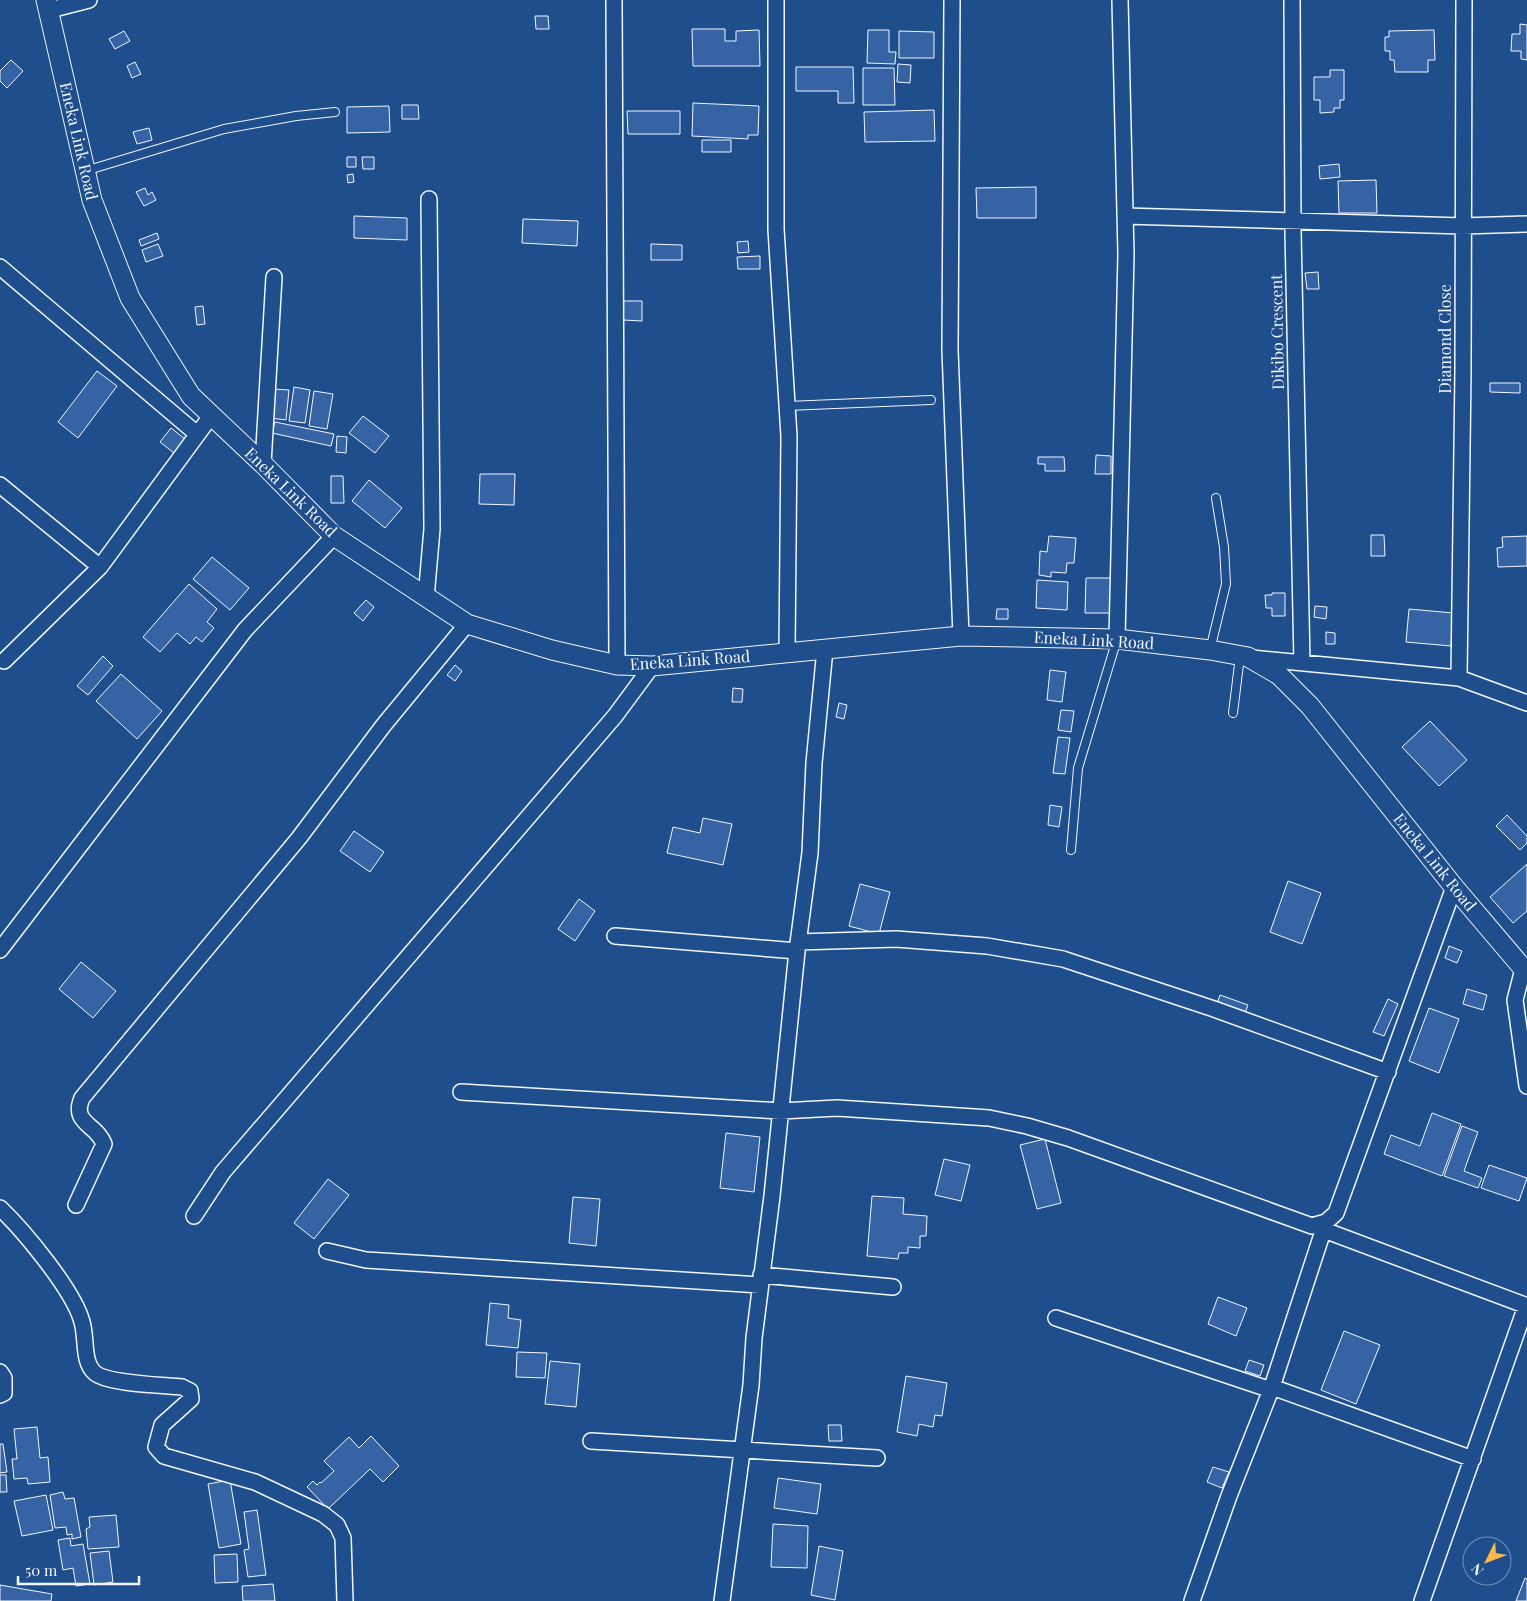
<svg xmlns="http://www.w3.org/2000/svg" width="1527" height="1601" viewBox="0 0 1527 1601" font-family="'Playfair Display',serif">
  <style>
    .building { fill: #3563a3; stroke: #f2f6ff }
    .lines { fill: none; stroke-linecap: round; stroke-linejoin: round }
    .service-casing { stroke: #f2f6ff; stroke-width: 10 }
    .minor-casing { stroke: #f2f6ff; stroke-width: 18 }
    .tertiary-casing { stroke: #f2f6ff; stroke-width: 21 }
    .service { stroke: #1f4e8c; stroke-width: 8 }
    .minor { stroke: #1f4e8c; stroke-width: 15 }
    .tertiary { stroke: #1f4e8c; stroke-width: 19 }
    .labels { text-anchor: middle; stroke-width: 4; stroke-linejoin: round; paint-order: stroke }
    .street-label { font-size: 16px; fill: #f2f6ff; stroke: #1f4e8c }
  </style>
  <rect width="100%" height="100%" fill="#1f4e8c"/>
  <!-- building -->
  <path class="building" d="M 535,16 L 548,16 L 549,29 L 536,29 Z
    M 1520,24 L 1527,25 L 1527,60 L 1521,59 L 1521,51 L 1511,51 L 1512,34 L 1520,34 Z
    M 692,29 L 725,29 L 725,41 L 736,41 L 736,31 L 759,30 L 760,66 L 693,66 Z
    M 868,30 L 889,30 L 889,52 L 896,52 L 895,64 L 867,63 Z
    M 1434,30 L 1435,60 L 1428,60 L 1428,72 L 1395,72 L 1394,60 L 1390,60 L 1390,51 L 1385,51 L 1385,37 L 1389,37 L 1389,31 Z
    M 124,31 L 130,41 L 115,49 L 109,39 Z
    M 899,31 L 934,32 L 934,58 L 899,58 Z
    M 11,60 L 23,71 L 7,88 L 0,81 L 0,71 Z
    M 135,62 L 141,74 L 132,78 L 127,66 Z
    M 898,64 L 911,65 L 910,83 L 897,82 Z
    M 796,67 L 853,67 L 854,103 L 838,103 L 838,91 L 796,91 Z
    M 863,68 L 894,68 L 895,105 L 863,105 Z
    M 1330,70 L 1344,70 L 1344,100 L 1340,100 L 1340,108 L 1334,108 L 1334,112 L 1320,113 L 1320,100 L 1314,100 L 1314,77 L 1330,77 Z
    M 693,103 L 759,106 L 758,135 L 748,135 L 748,139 L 692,136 Z
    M 402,105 L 418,105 L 419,119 L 402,119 Z
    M 389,106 L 390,132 L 347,133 L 347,107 Z
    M 934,110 L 935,141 L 865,142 L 864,112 Z
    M 627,111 L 680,111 L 680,134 L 628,134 Z
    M 149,128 L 152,140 L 137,144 L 133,132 Z
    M 702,140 L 731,140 L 731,152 L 702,152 Z
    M 347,157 L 356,157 L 356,167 L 347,167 Z
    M 362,157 L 374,157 L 374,169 L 363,169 Z
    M 1339,164 L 1340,177 L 1320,179 L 1319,166 Z
    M 353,174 L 354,182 L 348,183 L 347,175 Z
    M 1376,180 L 1377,213 L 1339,213 L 1338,181 Z
    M 1036,187 L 1036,218 L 977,218 L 976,188 Z
    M 145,188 L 148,195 L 152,192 L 156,200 L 144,206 L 136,192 Z
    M 354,216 L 407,218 L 407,240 L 354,238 Z
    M 523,219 L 578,221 L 577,246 L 522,243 Z
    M 157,233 L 159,239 L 141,246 L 139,240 Z
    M 748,241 L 749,252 L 738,253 L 737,242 Z
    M 158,244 L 163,256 L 146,262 L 142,250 Z
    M 651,244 L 682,245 L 682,260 L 651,260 Z
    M 760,256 L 760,269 L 738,269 L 737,257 Z
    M 1318,272 L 1319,289 L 1307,289 L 1305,273 Z
    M 623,301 L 642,301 L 642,321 L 623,320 Z
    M 203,306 L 205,324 L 197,325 L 195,307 Z
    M 97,371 L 117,386 L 78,438 L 58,422 Z
    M 1490,383 L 1520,383 L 1520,393 L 1490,392 Z
    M 294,387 L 310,390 L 305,423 L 289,421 Z
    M 273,389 L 289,390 L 286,420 L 270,418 Z
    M 314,391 L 333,394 L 327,429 L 309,426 Z
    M 363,416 L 389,436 L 375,453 L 349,433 Z
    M 275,422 L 334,434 L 331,446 L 272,433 Z
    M 171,428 L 185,439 L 174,453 L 160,442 Z
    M 337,436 L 347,437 L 346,453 L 336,452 Z
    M 1096,455 L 1111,456 L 1111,474 L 1095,474 Z
    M 1038,457 L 1064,457 L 1065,471 L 1045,471 L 1045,464 L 1038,464 Z
    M 480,474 L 515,474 L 514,505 L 479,504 Z
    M 331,476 L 343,476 L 344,503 L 331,503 Z
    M 369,480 L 402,508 L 385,528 L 352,501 Z
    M 1371,535 L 1384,535 L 1385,556 L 1371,556 Z
    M 1049,536 L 1076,538 L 1074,563 L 1067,563 L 1066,573 L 1051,572 L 1051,577 L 1039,575 L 1040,551 L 1047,552 Z
    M 1527,536 L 1527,566 L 1498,567 L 1497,548 L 1503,547 L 1502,537 Z
    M 212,557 L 249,588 L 230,610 L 193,579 Z
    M 1086,578 L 1111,578 L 1111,613 L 1085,613 Z
    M 1037,580 L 1068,582 L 1067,610 L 1036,608 Z
    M 189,584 L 217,609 L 207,622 L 214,628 L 202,642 L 196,637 L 190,644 L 177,633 L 160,652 L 143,637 Z
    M 1272,593 L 1285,593 L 1285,616 L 1272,616 L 1272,608 L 1266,608 L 1265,595 L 1272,595 Z
    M 366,600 L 374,607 L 363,621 L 354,613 Z
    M 1315,606 L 1327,607 L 1326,619 L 1314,617 Z
    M 997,609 L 1008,609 L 1008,619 L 996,619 Z
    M 1409,609 L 1453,613 L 1451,646 L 1406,642 Z
    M 1326,632 L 1335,633 L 1335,644 L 1326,644 Z
    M 103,656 L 113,666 L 88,695 L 77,686 Z
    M 455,665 L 462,671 L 455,681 L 447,675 Z
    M 1050,670 L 1066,672 L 1062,702 L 1047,700 Z
    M 121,674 L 162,711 L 137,739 L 96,701 Z
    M 733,688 L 743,689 L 742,702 L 732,702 Z
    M 839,703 L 847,705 L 844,719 L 836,717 Z
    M 1061,710 L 1074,711 L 1071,732 L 1058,730 Z
    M 1430,721 L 1467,760 L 1439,786 L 1402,747 Z
    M 1058,737 L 1070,738 L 1065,774 L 1053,773 Z
    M 1050,805 L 1062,807 L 1059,827 L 1048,825 Z
    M 1507,815 L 1527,836 L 1527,843 L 1520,850 L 1496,826 Z
    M 703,818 L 732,824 L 723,865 L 667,853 L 673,827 L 700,833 Z
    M 354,831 L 384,852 L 370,872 L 340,851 Z
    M 1527,864 L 1527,911 L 1513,923 L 1490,897 Z
    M 1288,881 L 1321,893 L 1302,944 L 1270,932 Z
    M 860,884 L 890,892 L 879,934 L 849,926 Z
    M 579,899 L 595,911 L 575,941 L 558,929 Z
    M 1449,946 L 1462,951 L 1457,963 L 1445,958 Z
    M 81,962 L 116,991 L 93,1018 L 59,989 Z
    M 1467,989 L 1487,995 L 1483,1010 L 1463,1004 Z
    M 1220,995 L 1248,1005 L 1245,1013 L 1217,1004 Z
    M 1388,999 L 1398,1004 L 1384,1036 L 1373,1032 Z
    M 1429,1008 L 1459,1019 L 1439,1073 L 1409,1061 Z
    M 1432,1113 L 1461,1124 L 1442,1176 L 1384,1154 L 1391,1135 L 1420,1146 Z
    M 1462,1126 L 1478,1132 L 1464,1171 L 1482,1178 L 1478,1188 L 1444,1176 Z
    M 726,1133 L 760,1137 L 754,1192 L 720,1188 Z
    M 1045,1139 L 1061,1203 L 1037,1209 L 1020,1145 Z
    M 944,1159 L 970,1165 L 961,1201 L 935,1195 Z
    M 1489,1165 L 1527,1178 L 1519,1201 L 1481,1188 Z
    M 328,1179 L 349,1195 L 314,1239 L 294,1223 Z
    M 872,1196 L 904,1198 L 903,1214 L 927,1216 L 926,1236 L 920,1236 L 920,1248 L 908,1247 L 908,1253 L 899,1253 L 898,1259 L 867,1256 Z
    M 573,1197 L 600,1199 L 596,1246 L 569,1243 Z
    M 1218,1297 L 1247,1308 L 1236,1336 L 1208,1324 Z
    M 490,1303 L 509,1305 L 508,1318 L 521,1320 L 518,1348 L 486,1345 Z
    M 1344,1331 L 1380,1345 L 1356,1404 L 1321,1390 Z
    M 517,1352 L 547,1353 L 545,1378 L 516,1377 Z
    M 1249,1360 L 1264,1365 L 1260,1376 L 1245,1371 Z
    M 550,1361 L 580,1364 L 576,1407 L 545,1404 Z
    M 906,1376 L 947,1383 L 942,1416 L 935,1415 L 933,1427 L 919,1424 L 917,1436 L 897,1432 Z
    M 828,1425 L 841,1425 L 842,1441 L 829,1441 Z
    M 37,1427 L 40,1458 L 48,1457 L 50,1482 L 28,1484 L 27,1478 L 14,1479 L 12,1459 L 17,1459 L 14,1429 Z
    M 371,1436 L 399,1466 L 383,1482 L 370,1469 L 328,1509 L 307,1487 L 313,1481 L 317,1485 L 320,1482 L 321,1483 L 334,1471 L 324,1461 L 349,1437 L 359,1448 Z
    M 0,1444 L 3,1444 L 7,1472 L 0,1473 Z
    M 1213,1467 L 1229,1472 L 1222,1488 L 1207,1482 Z
    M 0,1475 L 6,1475 L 7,1492 L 0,1492 Z
    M 778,1478 L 821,1484 L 817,1514 L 774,1508 Z
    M 230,1480 L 241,1544 L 219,1548 L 208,1484 Z
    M 63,1492 L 65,1499 L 74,1498 L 81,1537 L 72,1539 L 72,1534 L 67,1535 L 66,1527 L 55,1528 L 50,1495 Z
    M 46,1495 L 53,1530 L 22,1536 L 14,1501 Z
    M 257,1510 L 266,1575 L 248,1577 L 244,1550 L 249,1549 L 244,1512 Z
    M 116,1515 L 119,1547 L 88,1549 L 86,1529 L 90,1527 L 89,1517 Z
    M 773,1524 L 808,1526 L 807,1568 L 771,1567 Z
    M 70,1538 L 71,1546 L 83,1544 L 90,1584 L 76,1586 L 73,1568 L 63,1570 L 58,1540 Z
    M 819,1546 L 843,1551 L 835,1600 L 811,1595 Z
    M 109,1551 L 113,1582 L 94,1585 L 90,1553 Z
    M 237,1554 L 238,1582 L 215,1583 L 214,1555 Z
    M 1525,1578 L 1527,1579 L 1527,1601 L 1516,1601 Z
    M 273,1584 L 275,1601 L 243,1601 L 242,1586 Z
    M 0,1585 L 52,1594 L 51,1601 L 0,1601 Z"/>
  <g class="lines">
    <!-- service casing -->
    <g class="service-casing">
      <path id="service" d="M 85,171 L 224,129 L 296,116 L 335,112
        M 787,406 L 931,400
        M 1210,650 L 1226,584 L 1224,547 L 1216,498
        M 1233,713 L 1240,656
        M 1071,850 L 1078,768 L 1117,639"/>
    </g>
    <!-- minor casing -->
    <g class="minor-casing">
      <path id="minor" d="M 614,0 L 617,665
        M 776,0 L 776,229 L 789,436 L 787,652
        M 952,0 L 950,350 L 961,636
        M 1292,0 L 1293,231 L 1302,663
        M 50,10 L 89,0
        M 1125,216 L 1463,226 L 1527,224
        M 0,267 L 197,434
        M 263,464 L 274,277
        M 0,485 L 100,567
        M 426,598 L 432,529 L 429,199
        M 1117,639 L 1126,254 L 1120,0
        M 1251,658 L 1459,678 L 1527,703
        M 4,661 L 100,567 L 211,416
        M 1459,678 L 1463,371 L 1464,0
        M 615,936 L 797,951
        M 798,942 L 896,939 L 987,946 L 1063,959 L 1214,1009 L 1388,1072
        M 0,950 L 245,630 L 334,536
        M 1523,969 L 1515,1000 L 1527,1086
        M 461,1092 L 781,1111 L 837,1108 L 989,1118 L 1027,1126 L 1068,1138 L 1312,1226 L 1326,1222 L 1336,1213 L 1454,887
        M 76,1205 L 104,1144 C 97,1124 71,1124 82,1098 L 299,838 L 383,726 L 467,624
        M 0,1208 C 24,1231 74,1291 82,1322 C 87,1338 82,1362 95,1373 C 108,1384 163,1385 182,1387 L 190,1391 L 191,1399 L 162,1425 L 156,1447 L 164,1456 L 255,1482 L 323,1514 L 337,1525 L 343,1538 L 345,1601
        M 194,1216 L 223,1172 L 615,716 L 652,666
        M 1324,1230 L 1527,1306
        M 327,1251 L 366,1260 L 760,1285
        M 761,1275 L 893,1287
        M 1056,1318 L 1271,1390
        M 0,1372 L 4,1378 L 4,1393 L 0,1395
        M 1272,1387 L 1473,1459
        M 591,1441 L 877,1458
        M 722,1601 L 751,1385 L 754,1338 L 772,1196 L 797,951 L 810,853 L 814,763 L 825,649
        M 1192,1601 L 1229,1496 L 1272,1387 L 1326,1222
        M 1422,1601 L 1526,1306"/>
    </g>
    <!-- tertiary casing -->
    <g class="tertiary-casing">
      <path id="tertiary" d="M 46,0 L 92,200 L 130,298 L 191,396 L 263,464 L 334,536 L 467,624 L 552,650 L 617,665 L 652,666 L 961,636 L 1117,639 L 1210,650 L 1248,657 L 1279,675 L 1310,706 L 1454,887 L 1527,973"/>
    </g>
    <!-- service -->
    <use href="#service" class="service"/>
    <!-- minor -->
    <use href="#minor" class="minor"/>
    <!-- tertiary -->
    <use href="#tertiary" class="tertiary"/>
  </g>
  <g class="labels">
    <!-- street labels -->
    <g class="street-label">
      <text transform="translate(79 141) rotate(77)" y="6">Eneka Link Road</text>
      <text transform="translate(1277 332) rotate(-91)" y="6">Dikibo Crescent</text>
      <text transform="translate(1445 339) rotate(-90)" y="6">Diamond Close</text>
      <text transform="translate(291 492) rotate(44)" y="6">Eneka Link Road</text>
      <text transform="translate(1094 640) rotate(3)" y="6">Eneka Link Road</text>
      <text transform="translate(690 660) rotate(-4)" y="6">Eneka Link Road</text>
      <text transform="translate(1435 862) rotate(51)" y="6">Eneka Link Road</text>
    </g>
  </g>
  <!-- north arrow -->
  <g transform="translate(1487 1561) rotate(228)"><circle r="24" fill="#1f4e8c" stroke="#7391ba"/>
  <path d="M0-4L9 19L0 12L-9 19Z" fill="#ffb74d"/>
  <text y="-8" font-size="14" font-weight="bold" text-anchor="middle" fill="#f2f6ff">N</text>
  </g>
  <!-- scale -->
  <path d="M18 1576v8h121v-8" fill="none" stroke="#f2f6ff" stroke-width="2.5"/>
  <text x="25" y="1576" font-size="15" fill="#f2f6ff" stroke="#1f4e8c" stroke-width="4" paint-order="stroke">50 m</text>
</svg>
